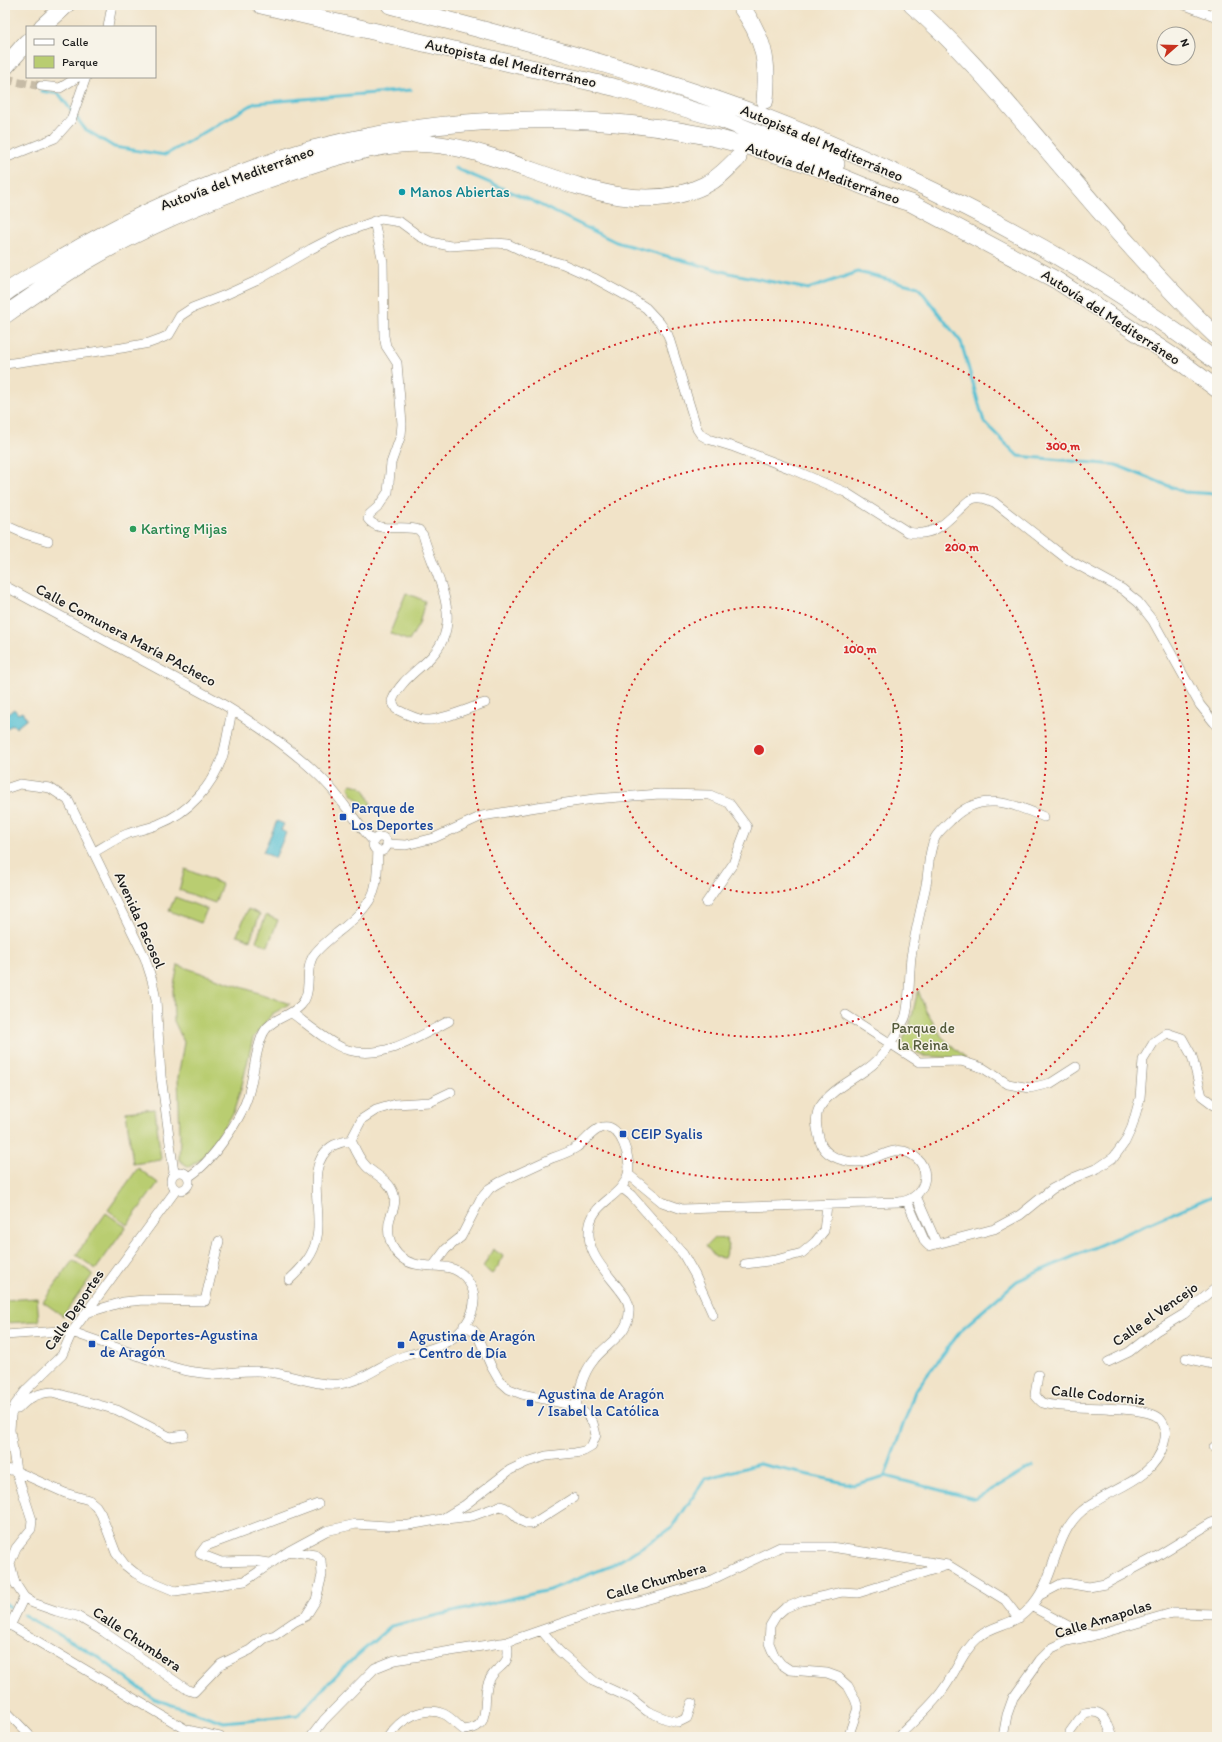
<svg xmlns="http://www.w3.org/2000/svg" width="1222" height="1742" viewBox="0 0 1222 1742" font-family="Itim,sans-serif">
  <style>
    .green { fill: #b9cd71; stroke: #6a7446 }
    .water { fill: #58c1d4; stroke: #3a6e78 }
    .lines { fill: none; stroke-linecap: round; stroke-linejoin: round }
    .stream { stroke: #58c1d4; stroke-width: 3 }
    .street-tunnel { stroke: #c6bba6; stroke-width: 9; stroke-dasharray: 9 4.5; stroke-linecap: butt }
    .street-casing { stroke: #868072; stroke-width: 10 }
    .highway-casing { stroke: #868072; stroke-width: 18 }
    .street { stroke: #fff; stroke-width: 9 }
    .highway { stroke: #fff; stroke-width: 17 }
    .ring { fill: none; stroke: #d62828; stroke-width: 2; stroke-dasharray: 2 4 }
    .culture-dot { fill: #0f9aa8; stroke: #f7f3e8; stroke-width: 1.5 }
    .leisure-dot { fill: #2e9e5b; stroke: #f7f3e8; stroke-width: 1.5 }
    .transit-dot { fill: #1a4fb4; stroke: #f7f3e8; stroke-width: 1.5 }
    .labels { text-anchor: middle; stroke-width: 3; stroke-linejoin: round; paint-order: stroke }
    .street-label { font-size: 15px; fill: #1c1c1c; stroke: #f7f3e8 }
    .culture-label { font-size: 15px; fill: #0d838f; stroke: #f7f3e8; text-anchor: start }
    .leisure-label { font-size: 15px; fill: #27864d; stroke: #f7f3e8; text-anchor: start }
    .transit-label { font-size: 15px; fill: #164399; stroke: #f7f3e8; text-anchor: start }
    .park-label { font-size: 15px; fill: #535a3a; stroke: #f7f3e8 }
    .centre { fill: #d62828; stroke: #f7f3e8; stroke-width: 2 }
    .ring-label { font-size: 12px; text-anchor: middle; font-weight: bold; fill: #d62828; stroke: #f7f3e8; stroke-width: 3; stroke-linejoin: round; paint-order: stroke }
  </style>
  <rect width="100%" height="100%" fill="#f7f3e8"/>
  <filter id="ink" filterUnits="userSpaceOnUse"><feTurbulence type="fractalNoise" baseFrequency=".025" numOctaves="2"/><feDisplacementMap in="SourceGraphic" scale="8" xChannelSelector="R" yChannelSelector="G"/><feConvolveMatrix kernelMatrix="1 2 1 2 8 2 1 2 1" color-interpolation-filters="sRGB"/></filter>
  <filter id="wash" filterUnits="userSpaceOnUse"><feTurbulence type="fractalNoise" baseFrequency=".012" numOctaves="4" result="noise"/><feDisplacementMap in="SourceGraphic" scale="16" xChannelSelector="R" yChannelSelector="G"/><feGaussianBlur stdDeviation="0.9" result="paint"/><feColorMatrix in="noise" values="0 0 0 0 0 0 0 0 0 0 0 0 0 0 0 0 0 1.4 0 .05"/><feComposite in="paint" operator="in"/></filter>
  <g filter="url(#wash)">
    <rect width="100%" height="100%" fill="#f1e3c8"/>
    <!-- green -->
    <path class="green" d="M 406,593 L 425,601 L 419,624 L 409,641 L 390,633 Z
      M 351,784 C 367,787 365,792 371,804 L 368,809 L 352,794 L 349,787 Z
      M 185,869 L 222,884 L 215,903 L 179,890 Z
      M 175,897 L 207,909 L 201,923 L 169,911 Z
      M 248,909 L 260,914 L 250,940 L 237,935 Z
      M 266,915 L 278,920 L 268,946 L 256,941 Z
      M 178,965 L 290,1004 L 272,1014 L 253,1038 L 242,1085 L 233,1114 L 201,1159 L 189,1167 L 179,1160 L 180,1135 L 178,1077 L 184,1042 L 174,1021 L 173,990 Z
      M 918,990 L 926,1011 L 942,1037 L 966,1058 L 922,1056 L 902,1043 L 912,1016 Z
      M 155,1109 L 161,1160 L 133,1164 L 126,1112 Z
      M 138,1168 L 158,1183 L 127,1225 L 108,1210 Z
      M 106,1213 L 126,1227 L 96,1269 L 76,1255 Z
      M 714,1238 L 726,1239 L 729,1246 L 724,1258 L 715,1257 L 706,1246 Z
      M 493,1249 L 503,1256 L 499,1265 L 492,1274 L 483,1267 Z
      M 73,1260 L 93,1274 L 63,1316 L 43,1302 Z
      M 37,1298 L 39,1321 L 5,1323 L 5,1300 Z"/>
    <!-- water -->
    <path class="water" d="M 14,709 L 18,714 L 22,712 L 27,719 L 16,728 L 13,724 L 5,730 L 5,716 Z
      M 277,821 L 284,824 L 281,830 L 286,833 L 275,858 L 263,852 Z"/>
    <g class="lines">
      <!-- stream -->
      <path class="stream" d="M 41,91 L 59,94 L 85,129 L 114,147 L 165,155 L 255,103 L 411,90
        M 455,168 L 530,200 L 616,242 L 729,273 L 808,289 L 858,272 L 918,287 L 961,342 L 984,422 L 1018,456 L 1116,465 L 1184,492 L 1217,494
        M 885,1476 L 915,1391 L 963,1328 L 1017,1281 L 1217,1194
        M 5,1603 L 10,1607
        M 24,1615 L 97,1656 L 154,1699 L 224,1722 L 298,1715 L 343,1668 L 391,1626 L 549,1590 L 613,1565 L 672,1528 L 705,1479 L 759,1464 L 854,1485 L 885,1476 L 975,1499 L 1033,1466"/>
    </g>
  </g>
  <g filter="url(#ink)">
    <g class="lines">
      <!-- street-tunnel -->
      <path class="street-tunnel" d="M 5,79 L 41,86"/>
      <!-- street casing -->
      <g class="street-casing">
        <path id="street" d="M 1185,5 L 1217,17
          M 108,27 L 112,5
          M 41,86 L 60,88 L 78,77
          M 5,158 L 55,138 L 71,120 L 86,77
          M 374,221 L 383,262 L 384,336 L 386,346 L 397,363 L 402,424 L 401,435 L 391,463 L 388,492 L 378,507 L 370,514 L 368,519 C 380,535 403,523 419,530 L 423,535 C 435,577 468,623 428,660 C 414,673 399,683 392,701 L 396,709 C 404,713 415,719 425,720 C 441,721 469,708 485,703
          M 5,364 L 122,348 L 149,343 L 160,339 L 169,335 L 180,316 L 192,308 L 223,296 L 256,281 L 311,249 L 340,234 L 381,219 L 400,222 L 419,236 L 431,242 L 450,246 L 496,243 L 508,244 L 531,255 L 563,264 L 594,278 L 634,300 L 646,308 L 660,323 L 668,335 L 697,429 L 701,435 L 708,439 L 734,447 L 789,468 L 845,492 L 908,532 C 934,538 946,522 963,506 C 967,502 971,498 976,498 C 983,497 988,500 994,502 L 1067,559 L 1122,589 L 1138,602 L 1153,621 L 1200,705 L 1217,726
          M 5,525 L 25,534 L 48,541
          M 5,586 L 221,703 C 256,724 302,756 329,786 C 345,804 357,824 373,841
          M 5,789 L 20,784 L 50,788 L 68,800 L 145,958 L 152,980 L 156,1000 L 161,1076 L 174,1173
          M373 844a7 7 0 1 1 14 0a7 7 0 1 1-14 0Z
          M 387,844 L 406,845 L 434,838 L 482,816 L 537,807 L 594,799 L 660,794 L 710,795 L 729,803 L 747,827 L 733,864 L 706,903
          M 94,852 C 105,846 115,839 127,834 C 137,830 148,829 159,824 C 188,813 213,786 223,755 C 227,740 229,725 232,710
          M 292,1013 C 307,1024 331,1045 348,1050 C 384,1060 418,1037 449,1021
          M 846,1015 L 919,1062 L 961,1061 L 983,1068 L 1008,1084 L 1030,1088 L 1051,1083 L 1076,1067
          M171 1181a9 9 0 1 1 18 0a9 9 0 1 1-18 0Z
          M 628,1174 L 662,1202 L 682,1209 L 899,1202 C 927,1199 935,1166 909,1153 C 896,1146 881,1156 869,1160 C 854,1165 828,1160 821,1144 C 819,1139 818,1133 817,1128 C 816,1123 816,1112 820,1107 C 832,1089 851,1081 867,1069 C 883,1058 897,1036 905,1018 C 910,1005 909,973 911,957 C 915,933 921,909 926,885 C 929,869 928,852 935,838 C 938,832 945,826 950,821 C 979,790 1011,803 1044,817
          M 188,1177 C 211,1164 243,1117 249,1092 C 254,1074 255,1053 262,1036 C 269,1018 289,1018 301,1005 C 313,992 304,971 313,956 C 319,947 329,940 337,933 C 350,923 372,905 375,887 C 378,876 377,863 378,851
          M 621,1187 L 631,1195 L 683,1254 L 695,1275 L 713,1315
          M 176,1190 L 72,1332 L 62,1355 L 27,1389 L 15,1405 L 11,1415 L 10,1430 L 16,1471 L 32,1520 L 31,1529 L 16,1548 L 10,1563 L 15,1583 L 24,1597 L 33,1603 L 56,1611 L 77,1616 L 104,1632 L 188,1690 L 194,1692 L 221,1664 L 250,1650 L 265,1638 L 275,1635 L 294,1622 L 306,1616 L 316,1600 L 322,1575 L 321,1560 L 315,1555 L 289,1551
          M 916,1196 L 937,1244
          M 907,1201 L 925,1242 L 929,1246 L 994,1229 L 1020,1215 L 1052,1189 L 1073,1178 L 1098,1168 L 1114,1157 L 1125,1142 L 1132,1127 L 1140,1098 L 1143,1060 L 1154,1042 L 1167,1033 L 1182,1038 L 1192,1056 L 1202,1096 L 1214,1105 L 1217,1104
          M 745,1264 L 776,1260 L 802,1253 L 815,1242 L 824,1231 L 827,1205
          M 434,1265 L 446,1249 L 461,1237 L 480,1200 L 490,1188 L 500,1182 C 517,1174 535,1166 552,1158 C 561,1155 570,1152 577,1147 C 586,1141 593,1129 603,1127 C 621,1123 632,1161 628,1174 C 623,1196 595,1201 590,1224 C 584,1251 604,1269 620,1290 C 624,1295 629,1301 629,1308 C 631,1334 606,1343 593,1361 C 583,1373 579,1391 576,1406
          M 289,1280 C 302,1268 314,1255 317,1237 C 323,1209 303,1162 334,1145 C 339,1143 346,1141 351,1140 L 362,1119 L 376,1110 L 396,1104 L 430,1102 L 451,1092
          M 86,1313 L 123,1302 L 144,1300 L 205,1301 L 219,1241
          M 5,1335 L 59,1331 L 72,1332 C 95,1340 119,1348 142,1357 C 157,1362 172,1368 188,1371 C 196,1372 206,1374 215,1374 C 233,1373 251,1369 269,1372 C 292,1375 316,1386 339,1384 C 366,1381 385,1360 411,1354 C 422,1351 433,1349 443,1344 C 461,1336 476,1315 474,1295 C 473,1288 469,1282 465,1277 C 448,1258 421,1273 402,1258 C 390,1249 386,1232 390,1218 C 393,1210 396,1204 394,1195 C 390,1180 376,1176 366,1166 C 359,1159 355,1149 351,1140
          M 1186,1358 L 1217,1365
          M 1108,1362 L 1129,1352 L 1156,1331 L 1184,1314 L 1217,1287
          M 18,1409 C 28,1398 37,1393 52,1392 L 117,1410 L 170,1437 L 184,1435
          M 1214,1447 L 1217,1448
          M 5,1469 L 16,1471 L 65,1493 L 89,1500 L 96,1506 L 101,1514 L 116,1553 L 125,1565 L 135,1573 L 144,1578 L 175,1591 L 245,1581 L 289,1551 L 326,1531 L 356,1524 L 388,1526 L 409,1525 L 442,1519 L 465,1505 L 510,1470 L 527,1462 L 546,1456 L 575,1453 L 584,1451 L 591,1447 L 596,1435 L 593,1423 L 588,1416 L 576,1406 L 522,1394 L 509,1389 L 499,1380 L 491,1366 L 478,1336 L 473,1330 L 464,1325
          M 446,1519 L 472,1516 L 500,1506 C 514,1508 518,1525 532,1524 L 573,1498
          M 270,1563 L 255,1561 L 221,1562 L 200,1554 L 206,1546 L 318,1504
          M 1040,1595 L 1061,1584 L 1066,1583 L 1089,1587 L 1105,1584 L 1154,1558 L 1211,1523 L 1217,1521
          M 1031,1606 L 1074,1629 L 1092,1636
          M 5,1622 L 187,1730 L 220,1737
          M 10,1626 L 24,1597
          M 542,1631 L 559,1651 L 595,1682 L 632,1699 L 647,1711 L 666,1719 L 679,1722 L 687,1718 L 692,1703
          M 5,1710 L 31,1737
          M 311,1737 L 324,1720 L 375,1668 L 395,1660 L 507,1642 L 597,1611 L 635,1603 L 705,1583 L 780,1547 L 831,1547 L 948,1565 L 1005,1600 L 1019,1618
          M 388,1737 C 400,1719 423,1705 444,1714 C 451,1717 457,1725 464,1730 C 471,1729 478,1728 482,1721 C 488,1708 483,1693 489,1681 C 497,1662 512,1670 507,1642
          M 848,1737 L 858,1708 L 855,1699 L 848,1686 L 838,1677 L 827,1673 L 790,1670 L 781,1664 L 774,1655 L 769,1643 L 770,1626 L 776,1616 L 785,1608 L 802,1601 L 842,1592 L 858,1593 L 945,1566
          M 898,1737 C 912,1722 931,1707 942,1691 C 956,1673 962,1651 980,1636 C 990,1627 1006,1625 1018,1618 C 1023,1615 1029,1609 1033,1604 C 1056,1577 1054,1534 1082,1511 C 1108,1488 1154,1482 1164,1443 C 1166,1435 1167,1428 1161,1420 C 1149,1403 1066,1411 1043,1403 C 1040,1402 1037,1397 1035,1395 L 1038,1375
          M 1003,1737 L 1007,1715 L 1013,1698 L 1040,1660 L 1052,1648 L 1067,1641 L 1092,1636 L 1172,1613 L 1217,1614
          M 1070,1737 L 1070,1732 L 1084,1713 C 1105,1708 1106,1721 1113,1737"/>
      </g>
      <!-- highway casing -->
      <g class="highway-casing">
        <path id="highway" d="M 261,5 L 617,88 L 721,119 L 836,164
          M 390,5 C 507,36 625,67 740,108 C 796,128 850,152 904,177 C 1014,228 1120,288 1217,362
          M 740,5 C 763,37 769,60 765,100
          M 912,5 C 961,47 1002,97 1044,146 C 1100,212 1155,277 1217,337
          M 42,27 L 66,5
          M 5,67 L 27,42
          M 5,293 C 23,280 43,270 62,258 C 119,224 177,197 239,174 C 266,164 293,153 321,147 C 450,115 590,110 720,139 C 760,149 801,160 839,176 C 864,186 885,196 911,203 L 1056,280 L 1174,357 L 1217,389
          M 5,315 C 32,296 59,277 88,260 C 144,227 204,202 266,180 C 308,165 354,149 400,144 C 502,133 608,233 705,185 C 718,179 728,168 738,158"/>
      </g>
      <!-- street -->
      <use href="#street" class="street"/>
      <!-- highway -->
      <use href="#highway" class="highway"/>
    </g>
  </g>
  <!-- distance rings -->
  <g class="ring">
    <circle cx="759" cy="750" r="143"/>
    <circle cx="759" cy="750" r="287"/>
    <circle cx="759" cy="750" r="430"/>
  </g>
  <!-- markers -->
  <circle class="culture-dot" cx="402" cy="192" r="4"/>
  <circle class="leisure-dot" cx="133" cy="529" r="4"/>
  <g class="transit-dot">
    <rect x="339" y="813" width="8" height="8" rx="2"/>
    <rect x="619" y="1130" width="8" height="8" rx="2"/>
    <rect x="88" y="1340" width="8" height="8" rx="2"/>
    <rect x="397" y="1341" width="8" height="8" rx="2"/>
    <rect x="526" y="1399" width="8" height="8" rx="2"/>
  </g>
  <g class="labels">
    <!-- street labels -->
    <g class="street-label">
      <text transform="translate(511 63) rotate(13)" y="5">Autopista del Mediterráneo</text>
      <text transform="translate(822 143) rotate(23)" y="5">Autopista del Mediterráneo</text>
      <text transform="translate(823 173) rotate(19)" y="5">Autovía del Mediterráneo</text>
      <text transform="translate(237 178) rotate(-20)" y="5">Autovía del Mediterráneo</text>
      <text transform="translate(1111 317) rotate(33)" y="5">Autovía del Mediterráneo</text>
      <text transform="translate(126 635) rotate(28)" y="5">Calle Comunera María PAcheco</text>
      <text transform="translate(140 920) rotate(66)" y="5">Avenida Pacosol</text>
      <text transform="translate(74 1310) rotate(-56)" y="5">Calle Deportes</text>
      <text transform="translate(1155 1314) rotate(-35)" y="5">Calle el Vencejo</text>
      <text transform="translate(1098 1395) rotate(6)" y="5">Calle Codorniz</text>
      <text transform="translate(656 1581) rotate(-16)" y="5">Calle Chumbera</text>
      <text transform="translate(1103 1619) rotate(-17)" y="5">Calle Amapolas</text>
      <text transform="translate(137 1639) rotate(34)" y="5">Calle Chumbera</text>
    </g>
    <!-- culture labels -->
    <g class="culture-label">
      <text x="410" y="197">Manos Abiertas</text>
    </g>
    <!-- leisure labels -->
    <g class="leisure-label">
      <text x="141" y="534">Karting Mijas</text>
    </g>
    <!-- transit labels -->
    <g class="transit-label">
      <text x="351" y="813">Parque de<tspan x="351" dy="17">Los Deportes</tspan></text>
      <text x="631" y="1139">CEIP Syalis</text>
      <text x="100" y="1340">Calle Deportes-Agustina<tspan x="100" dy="17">de Aragón</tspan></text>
      <text x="409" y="1341">Agustina de Aragón<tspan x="409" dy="17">- Centro de Día</tspan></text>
      <text x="538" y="1399">Agustina de Aragón<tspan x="538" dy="17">/ Isabel la Católica</tspan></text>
    </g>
    <!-- park labels -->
    <g class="park-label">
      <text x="923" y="1033">Parque de<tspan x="923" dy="17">la Reina</tspan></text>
    </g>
  </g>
  <circle cx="759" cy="750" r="6" class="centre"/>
  <g class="ring-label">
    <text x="1063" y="450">300 m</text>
    <text x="962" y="551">200 m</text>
    <text x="860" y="653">100 m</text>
  </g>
  <!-- margin -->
  <rect width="1222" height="1742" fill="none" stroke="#f7f3e8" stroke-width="20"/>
  <!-- legend -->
  <rect x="26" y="26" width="130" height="52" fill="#f7f3e8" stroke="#9f9d96"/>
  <rect x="34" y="39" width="20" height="6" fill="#ffffff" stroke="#9f9d96"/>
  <text x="62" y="46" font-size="12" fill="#1c1c1c">Calle</text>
  <rect x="34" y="56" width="20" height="12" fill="#b9cd71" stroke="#9f9d96"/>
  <text x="62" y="66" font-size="12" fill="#1c1c1c">Parque</text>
  <!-- north arrow -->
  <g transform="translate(1176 46) rotate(70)"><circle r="19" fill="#f7f3e8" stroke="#9f9d96"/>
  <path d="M0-3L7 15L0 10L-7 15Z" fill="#c8321e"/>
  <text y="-6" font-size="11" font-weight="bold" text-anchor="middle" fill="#1c1c1c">N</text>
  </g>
</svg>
